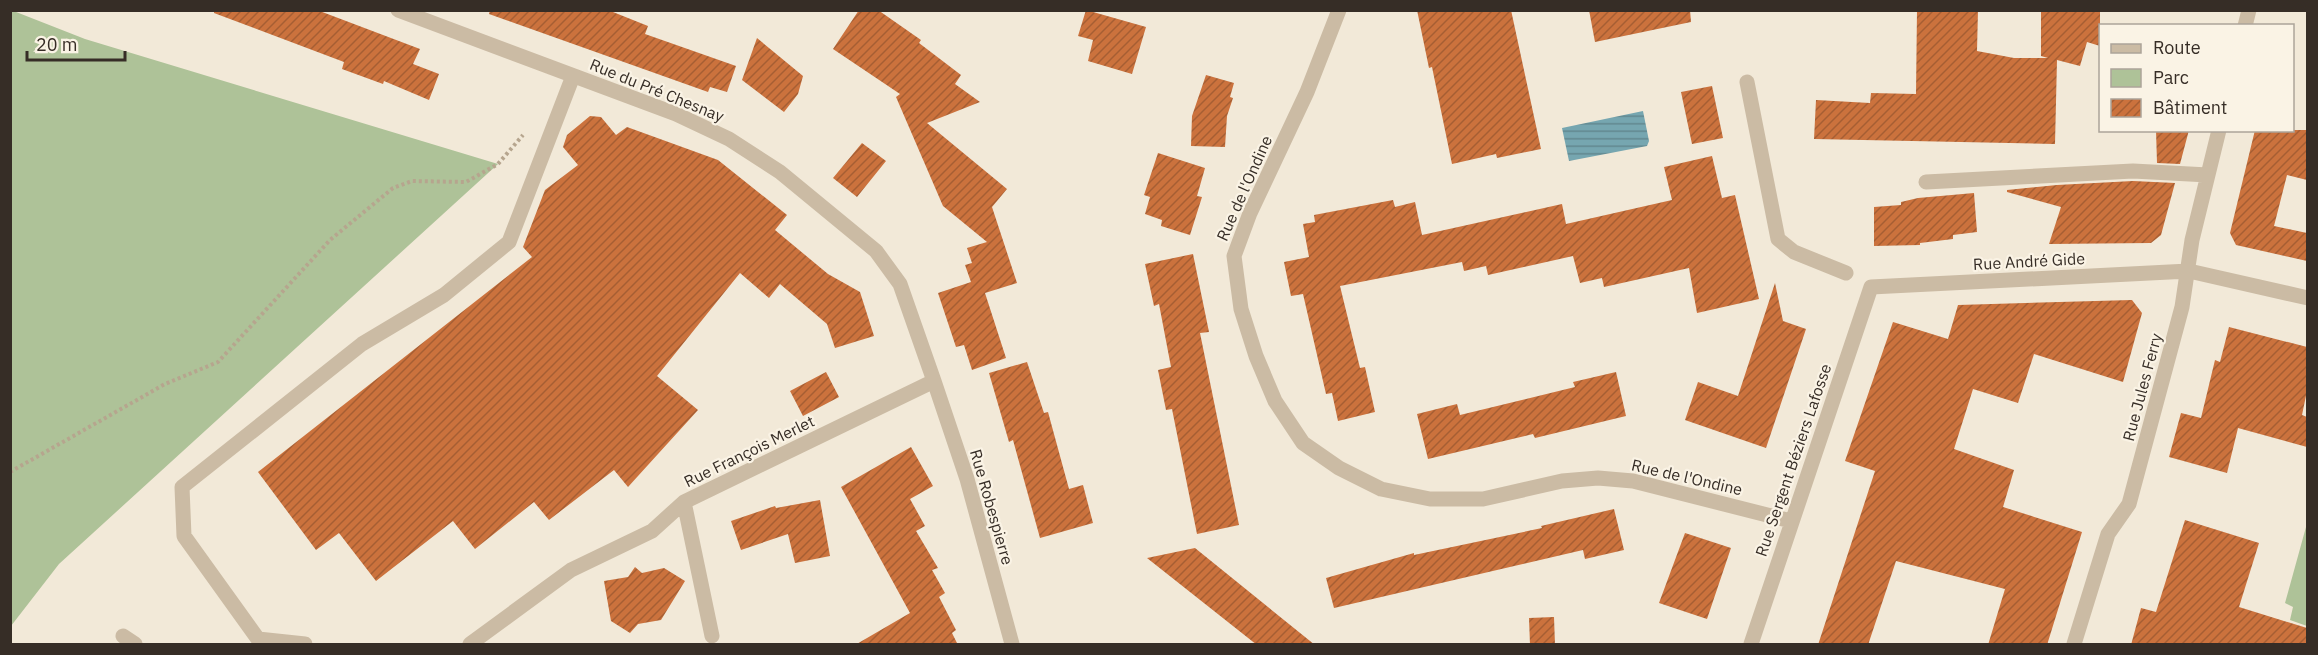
<svg xmlns="http://www.w3.org/2000/svg" width="2318" height="655" viewBox="0 0 2318 655" font-family="'IBM Plex Sans',sans-serif">
  <style>
    .green { fill: #aec298 }
    .water { fill: url(#water-rules) }
    .building { fill: url(#building-hatch) }
    .lines { fill: none; stroke-linecap: round; stroke-linejoin: round }
    .path { stroke: #b6a58e; stroke-width: 4; stroke-dasharray: 3 3; stroke-linecap: butt }
    .minor { stroke: #cbbba4; stroke-width: 15 }
    .labels { text-anchor: middle; stroke-width: 4.5; stroke-linejoin: round; paint-order: stroke }
    .street-label { font-size: 16px; fill: #362d26; stroke: #faf3e5 }
  </style>
  <defs>
    <pattern id="water-rules" width="6" height="5" patternUnits="userSpaceOnUse" patternTransform="scale(1.5)"><rect width="6" height="5" fill="#76a6b0"/><path d="M0 2.5h6" fill="none" stroke="#62888f"/></pattern>
    <pattern id="building-hatch" width="6" height="6" patternUnits="userSpaceOnUse" patternTransform="scale(1.5)"><rect width="6" height="6" fill="#cb723d"/><path d="M-1 1l2-2M0 6l6-6M5 7l2-2" fill="none" stroke="#a65e33"/></pattern>
  </defs>
  <rect width="100%" height="100%" fill="#f2e9d8"/>
  <!-- green -->
  <path class="green" d="M 11,10 L 85,39 L 498,164 L 59,564 L 11,626 Z
    M 2306,527 L 2308,527 L 2307,626 L 2290,620 L 2293,607 L 2285,603 Z"/>
  <!-- water -->
  <path class="water" d="M 1643,111 L 1649,141 L 1647,146 L 1569,161 L 1562,128 Z"/>
  <!-- building -->
  <path class="building" d="M 214,10 L 317,10 L 420,49 L 413,64 L 439,74 L 429,100 L 384,81 L 383,84 L 342,69 L 344,62 L 214,13 Z
    M 490,10 L 608,10 L 648,26 L 645,34 L 736,66 L 727,92 L 710,87 L 708,92 L 489,14 Z
    M 859,10 L 878,10 L 921,40 L 919,43 L 961,75 L 955,84 L 980,102 L 927,123 L 1007,189 L 992,207 L 1017,283 L 985,293 L 1006,358 L 972,370 L 964,345 L 956,347 L 938,293 L 971,282 L 965,265 L 972,263 L 967,248 L 987,242 L 943,206 L 896,97 L 900,94 L 833,49 Z
    M 1086,10 L 1146,27 L 1132,74 L 1088,61 L 1093,40 L 1078,36 Z
    M 1417,10 L 1511,10 L 1541,149 L 1497,158 L 1496,154 L 1452,164 L 1432,67 L 1429,68 Z
    M 1589,10 L 1690,10 L 1691,22 L 1595,42 Z
    M 1917,10 L 1978,10 L 1977,51 L 2014,58 L 2048,58 L 2041,56 L 2041,10 L 2100,10 L 2100,46 L 2087,42 L 2080,66 L 2057,60 L 2055,144 L 1814,139 L 1816,100 L 1870,103 L 1871,93 L 1916,94 Z
    M 757,38 L 803,76 L 798,94 L 784,112 L 742,80 Z
    M 1206,75 L 1234,83 L 1230,97 L 1233,98 L 1227,116 L 1225,147 L 1191,146 L 1192,116 Z
    M 1712,86 L 1723,138 L 1692,144 L 1681,92 Z
    M 590,116 L 601,117 L 616,135 L 627,127 L 718,160 L 787,215 L 775,230 L 828,274 L 860,292 L 874,336 L 835,348 L 827,324 L 780,284 L 769,298 L 740,273 L 657,376 L 698,410 L 628,487 L 614,470 L 549,520 L 534,502 L 475,549 L 453,521 L 376,581 L 339,533 L 316,550 L 258,472 L 532,257 L 523,247 L 545,190 L 578,165 L 563,147 L 567,135 Z
    M 2156,130 L 2189,130 L 2180,164 L 2157,163 Z
    M 2255,130 L 2307,130 L 2307,180 L 2287,175 L 2274,226 L 2307,233 L 2307,261 L 2236,245 L 2230,233 Z
    M 862,143 L 886,161 L 857,197 L 833,178 Z
    M 1158,153 L 1205,168 L 1197,196 L 1202,197 L 1190,235 L 1161,226 L 1162,220 L 1145,214 L 1150,197 L 1144,195 Z
    M 1712,156 L 1722,198 L 1735,195 L 1759,299 L 1697,313 L 1689,268 L 1604,287 L 1602,278 L 1580,283 L 1573,256 L 1488,275 L 1486,266 L 1464,271 L 1462,262 L 1340,286 L 1360,368 L 1365,367 L 1375,412 L 1338,421 L 1332,393 L 1326,394 L 1303,294 L 1291,296 L 1284,262 L 1309,257 L 1303,224 L 1315,222 L 1314,215 L 1393,200 L 1395,207 L 1415,202 L 1422,235 L 1562,204 L 1566,224 L 1672,200 L 1664,167 Z
    M 2133,181 L 2175,183 L 2161,235 L 2151,243 L 2049,244 L 2061,207 L 2007,192 L 2007,190 L 2057,185 Z
    M 1974,193 L 1977,232 L 1953,235 L 1953,239 L 1920,243 L 1920,245 L 1874,246 L 1874,207 L 1901,205 L 1901,202 L 1918,198 Z
    M 1193,254 L 1209,332 L 1200,333 L 1239,525 L 1197,534 L 1172,409 L 1166,410 L 1158,370 L 1171,367 L 1159,304 L 1154,306 L 1145,264 Z
    M 1775,283 L 1783,321 L 1806,329 L 1766,448 L 1685,420 L 1698,382 L 1738,396 Z
    M 2132,300 L 2142,313 L 2123,382 L 2034,354 L 2018,403 L 1973,389 L 1954,449 L 2014,470 L 2003,507 L 2082,532 L 2047,645 L 1988,645 L 2005,589 L 1896,561 L 1868,645 L 1818,645 L 1875,471 L 1845,461 L 1893,322 L 1948,339 L 1958,305 Z
    M 2229,327 L 2307,347 L 2307,391 L 2302,415 L 2307,417 L 2307,447 L 2238,428 L 2227,473 L 2169,457 L 2181,413 L 2201,418 L 2215,360 L 2220,362 Z
    M 1027,362 L 1044,413 L 1048,412 L 1069,489 L 1083,485 L 1093,523 L 1040,538 L 1013,440 L 1009,442 L 989,373 Z
    M 826,372 L 839,397 L 803,416 L 790,391 Z
    M 1616,372 L 1626,416 L 1535,438 L 1533,434 L 1428,459 L 1417,414 L 1457,404 L 1460,415 L 1575,387 L 1573,382 Z
    M 911,447 L 933,486 L 910,499 L 925,526 L 916,531 L 938,568 L 932,570 L 945,593 L 939,597 L 956,630 L 952,633 L 958,645 L 855,645 L 910,613 L 841,487 Z
    M 820,500 L 830,556 L 795,563 L 788,534 L 741,550 L 731,521 L 775,506 L 776,508 Z
    M 1614,509 L 1624,550 L 1585,559 L 1583,550 L 1334,608 L 1326,578 L 1414,553 L 1414,555 L 1542,528 L 1541,526 Z
    M 2185,520 L 2259,543 L 2239,607 L 2307,628 L 2307,645 L 2131,645 L 2141,608 L 2156,612 Z
    M 1685,533 L 1731,548 L 1707,619 L 1659,603 Z
    M 1195,548 L 1242,586 L 1315,645 L 1257,645 L 1147,558 Z
    M 635,567 L 642,573 L 664,568 L 685,581 L 661,620 L 638,624 L 630,633 L 611,621 L 604,581 L 628,577 Z
    M 1554,617 L 1555,645 L 1530,645 L 1529,618 Z"/>
  <g class="lines">
    <!-- path -->
    <path class="path" d="M 10,472 L 165,384 L 218,362 L 330,240 L 393,188 L 412,181 L 466,182 L 498,164 L 523,135"/>
    <!-- minor -->
    <path class="minor" d="M 398,10 L 676,114 L 729,139 L 780,172 L 876,251 L 900,284 L 934,381 L 967,479 L 1012,644
      M 1339,10 L 1307,92 L 1250,213 L 1234,256 L 1241,309 L 1256,356 L 1275,401 L 1303,443 L 1339,468 L 1381,489 L 1430,499 L 1483,499 L 1562,481 L 1598,478 L 1633,481 L 1791,521
      M 2245,26 L 2249,10
      M 1747,82 L 1778,239 L 1794,252 L 1846,273
      M 1926,182 L 2133,171 L 2208,175
      M 684,502 L 712,636
      M 123,636 L 135,644
      M 305,644 L 258,639 L 184,536 L 182,487 L 362,344 L 444,295 L 509,242 L 573,76
      M 470,644 L 571,570 L 652,531 L 684,502 L 934,381
      M 1751,644 L 1871,287 L 2189,271 L 2308,298
      M 2074,644 L 2108,534 L 2129,504 L 2182,307 L 2192,240 L 2219,130"/>
  </g>
  <g class="labels">
    <!-- street labels -->
    <g class="street-label">
      <text transform="translate(657 90) rotate(22)" y="6">Rue du Pré Chesnay</text>
      <text transform="translate(1244 188) rotate(-66)" y="6">Rue de l'Ondine</text>
      <text transform="translate(2029 261) rotate(-3)" y="6">Rue André Gide</text>
      <text transform="translate(2142 387) rotate(-75)" y="6">Rue Jules Ferry</text>
      <text transform="translate(749 451) rotate(-26)" y="6">Rue François Merlet</text>
      <text transform="translate(1793 460) rotate(-71)" y="6">Rue Sergent Béziers Lafosse</text>
      <text transform="translate(1687 477) rotate(13)" y="6">Rue de l'Ondine</text>
      <text transform="translate(992 507) rotate(74)" y="6">Rue Robespierre</text>
    </g>
  </g>
  <!-- border -->
  <rect width="2318" height="655" fill="none" stroke="#362d26" stroke-width="24"/>
  <!-- legend -->
  <rect x="2099" y="24" width="195" height="108" fill="#faf3e5" stroke="#aca499" stroke-width="1.5"/>
  <rect x="2111" y="44" width="30" height="9" fill="#cbbba4" stroke="#aca499" stroke-width="1.5"/>
  <text x="2153" y="54" font-size="18" fill="#362d26">Route</text>
  <rect x="2111" y="69" width="30" height="18" fill="#aec298" stroke="#aca499" stroke-width="1.5"/>
  <text x="2153" y="84" font-size="18" fill="#362d26">Parc</text>
  <rect x="2111" y="99" width="30" height="18" fill="url(#building-hatch)" stroke="#aca499" stroke-width="1.5"/>
  <text x="2153" y="114" font-size="18" fill="#362d26">Bâtiment</text>
  <!-- scale -->
  <path d="M27 51v9h98v-9" fill="none" stroke="#362d26" stroke-width="3"/>
  <text x="36" y="51" font-size="18" fill="#362d26" stroke="#faf3e5" stroke-width="4.5" paint-order="stroke">20 m</text>
</svg>
